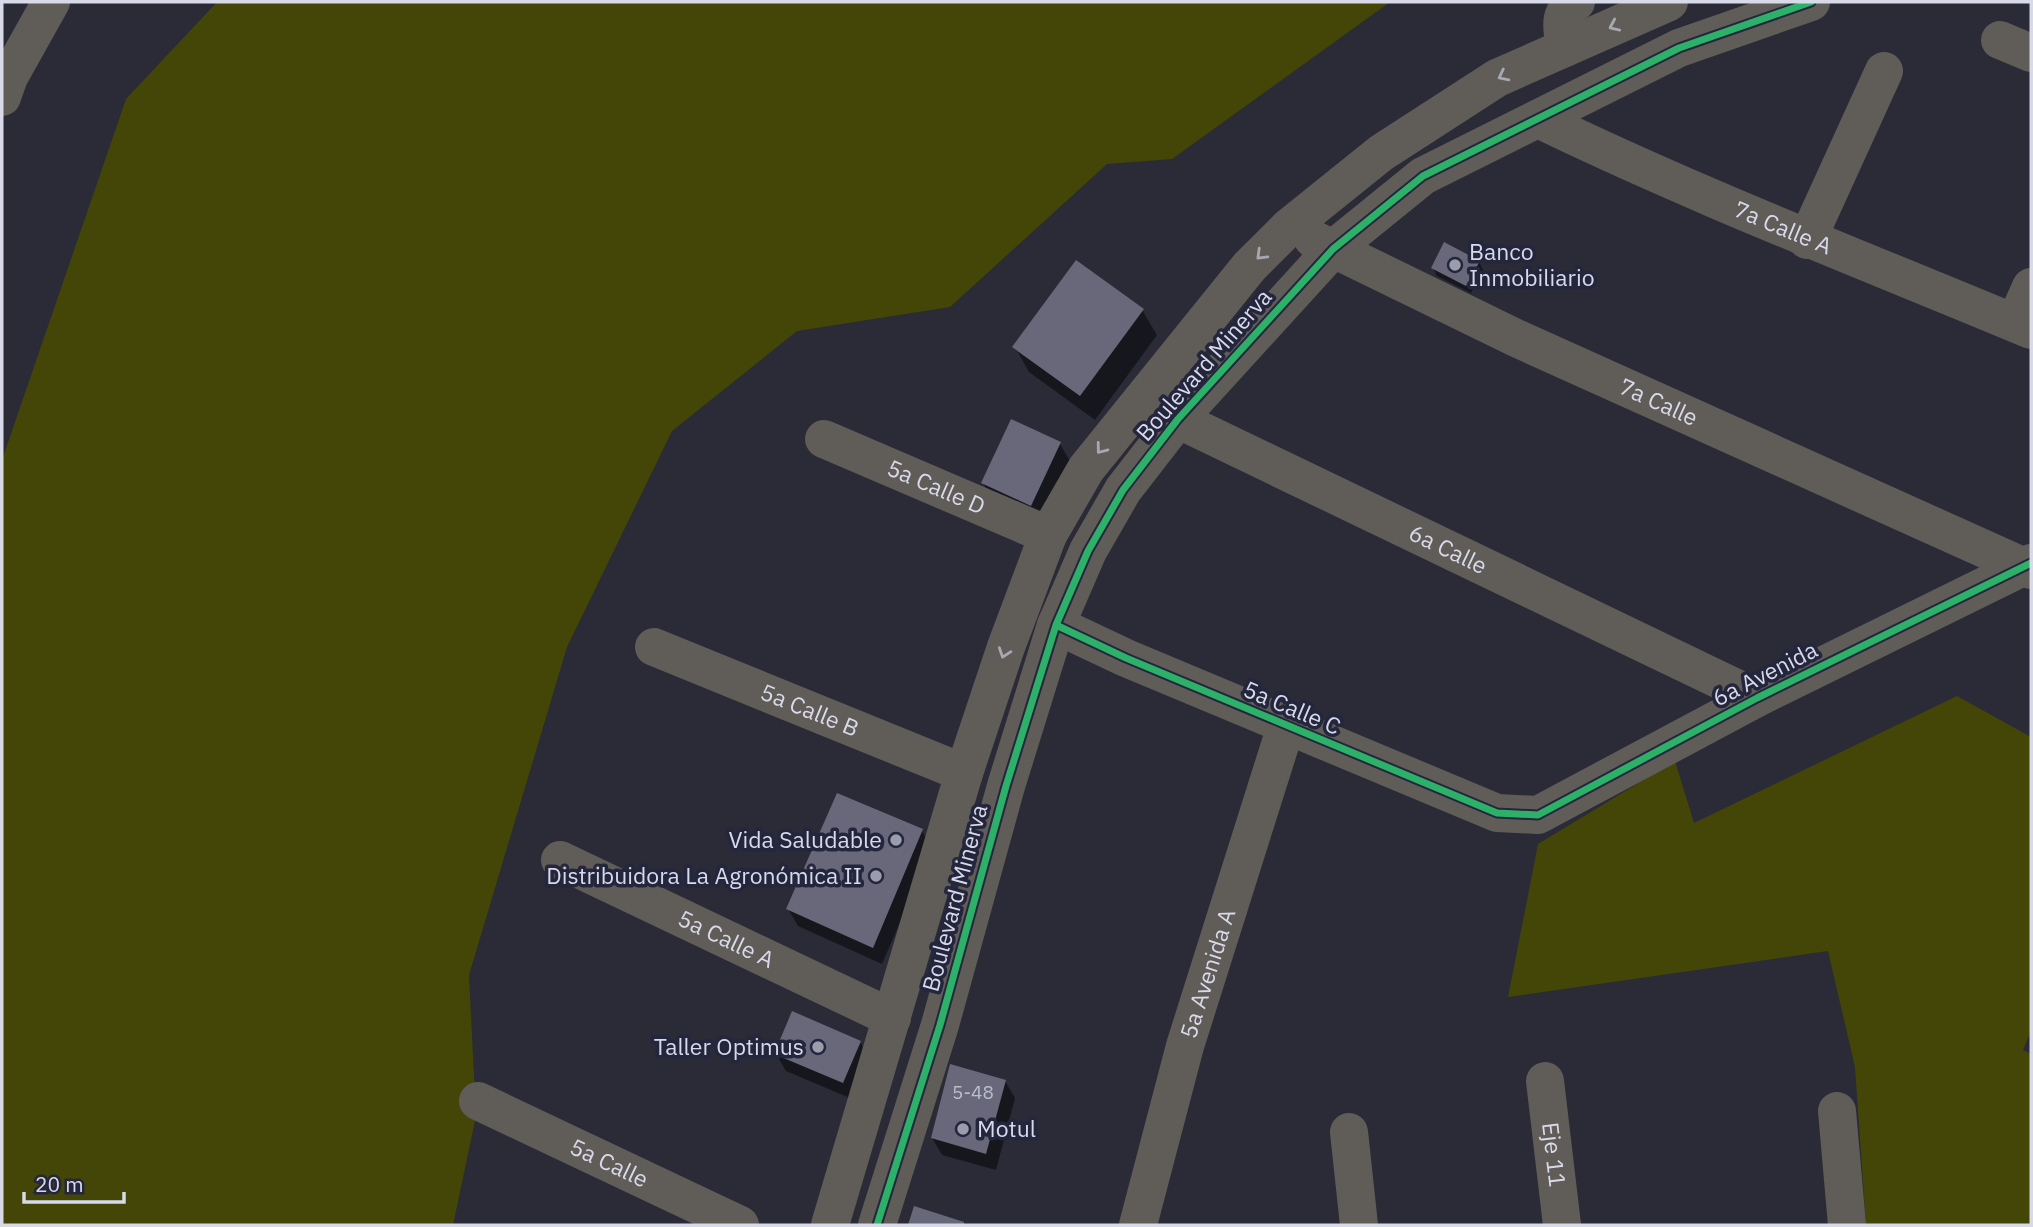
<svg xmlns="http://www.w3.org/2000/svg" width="2033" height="1227" viewBox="0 0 2033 1227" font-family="'IBM Plex Sans',sans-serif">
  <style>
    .green { fill: #434607 }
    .shadow { fill: #0007 }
    .building { fill: #69687a }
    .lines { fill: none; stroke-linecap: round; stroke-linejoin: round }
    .minor { stroke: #605c58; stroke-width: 38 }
    .cycleway-casing { stroke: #24263d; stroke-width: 11 }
    .cycleway { stroke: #2db169; stroke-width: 7 }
    .oneway { stroke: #a8a8b0 }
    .poi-dot { fill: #9b9dab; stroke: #24263d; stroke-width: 2.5 }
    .labels { text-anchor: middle; stroke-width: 7; stroke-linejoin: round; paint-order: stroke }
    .number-label { font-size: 19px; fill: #bcbece }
    .street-label { font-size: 23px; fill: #d8daea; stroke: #24263d }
    .poi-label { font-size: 23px; fill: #d8daea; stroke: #24263d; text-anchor: end }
  </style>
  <rect width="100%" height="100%" fill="#2a2b37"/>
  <!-- green -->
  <path class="green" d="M 217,2 L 1390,2 L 1172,159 L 1107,164 L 950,307 L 797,331 L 672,431 L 567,647 L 469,975 L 476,1116 L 453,1225 L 2,1225 L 2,460 L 126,99 Z
    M 1957,696 L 2031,737 L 2031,1031 L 2023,1050 L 2031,1054 L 2031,1225 L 1866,1225 L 1855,1067 L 1828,951 L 1508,997 L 1538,844 L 1675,761 L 1694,823 Z"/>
  <!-- shadow -->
  <path class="shadow" d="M 1479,262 L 1483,270 L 1471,293 L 1437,276 L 1433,268 Z
    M 1142,310 L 1157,335 L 1095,420 L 1029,372 L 1015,347 Z
    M 1060,444 L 1070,461 L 1040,522 L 993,500 L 983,483 Z
    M 922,831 L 932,848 L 882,964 L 798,926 L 788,909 Z
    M 860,1042 L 870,1059 L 852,1099 L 786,1071 L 776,1054 Z
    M 1005,1081 L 1015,1098 L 996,1170 L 942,1155 L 932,1138 Z"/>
  <!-- building -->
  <path class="building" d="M 1444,242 L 1480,261 L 1466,286 L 1431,268 Z
    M 1076,260 L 1144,309 L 1080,396 L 1012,347 Z
    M 1011,419 L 1061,442 L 1031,506 L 981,483 Z
    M 837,793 L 923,829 L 873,948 L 786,909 Z
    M 792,1011 L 861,1041 L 843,1083 L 774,1054 Z
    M 950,1064 L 1006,1080 L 986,1154 L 931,1138 Z
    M 914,1206 L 964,1222 L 964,1225 L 908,1225 Z"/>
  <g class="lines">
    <!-- minor -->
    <g class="minor">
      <path d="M 2000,40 L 2031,53"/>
      <path d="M 1565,48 C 1562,28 1557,14 1576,2"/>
      <path d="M 2,97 L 9,77 L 51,2"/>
      <path id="s1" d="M 1538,119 C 1699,197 1866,261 2031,330"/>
      <path id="s2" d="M 1313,239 L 1516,338 L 2031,570"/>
      <path d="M 1807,240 L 1884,71"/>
      <path d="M 2015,323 L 2031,287"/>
      <path id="s3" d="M 1156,409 L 1757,698"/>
      <path id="s4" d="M 824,439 L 1048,535"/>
      <path d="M 1056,625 L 1126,658 L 1497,813 L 1538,815 L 1757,698 L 2031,563"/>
      <path id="s5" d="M 654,647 L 964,773"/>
      <path id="s6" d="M 560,860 L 892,1018"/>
      <path id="s7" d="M 1545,1081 L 1562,1225"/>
      <path id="s8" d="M 478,1101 L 740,1225"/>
      <path d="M 1837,1111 L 1847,1225"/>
      <path d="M 1349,1132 L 1359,1225"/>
      <path d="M 830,1225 L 964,773 L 1006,647 L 1048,535 L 1086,469 L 1249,267 L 1289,227 L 1381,153 L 1497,78 L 1669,2"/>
      <path d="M 877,1225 L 940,1025 L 1006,786 L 1056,625 L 1088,551 L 1123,490 L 1178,419 L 1333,249 L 1423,176 L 1679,48 L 1811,2"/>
      <path id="s9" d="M 1138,1225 L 1185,1046 L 1286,726"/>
    </g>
    <!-- cycleway casing -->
    <g class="cycleway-casing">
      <path id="cycleway" d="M 1056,625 L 1126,658 L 1497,813 L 1538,815 L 1757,698 L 2031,563
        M 877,1225 L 940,1025 L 1006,786 L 1056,625 L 1088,551 L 1123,490 L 1178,419 L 1333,249 L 1423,176 L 1679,48 L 1811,2"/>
    </g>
    <!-- cycleway -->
    <use href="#cycleway" class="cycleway"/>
  </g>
  <!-- one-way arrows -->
  <defs><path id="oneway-chevron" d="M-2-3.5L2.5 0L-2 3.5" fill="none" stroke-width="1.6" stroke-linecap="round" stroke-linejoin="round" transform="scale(1.75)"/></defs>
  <g class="oneway">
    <use href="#oneway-chevron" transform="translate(1614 26) rotate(156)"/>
    <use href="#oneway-chevron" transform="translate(1503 76) rotate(153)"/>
    <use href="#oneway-chevron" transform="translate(1261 255) rotate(136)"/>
    <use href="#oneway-chevron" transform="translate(1101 449) rotate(127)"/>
    <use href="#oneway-chevron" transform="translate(1004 653) rotate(109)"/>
  </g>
  <!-- markers -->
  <g class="poi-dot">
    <circle cx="1455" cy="265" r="7"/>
    <circle cx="896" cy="840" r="7"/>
    <circle cx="876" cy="876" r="7"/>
    <circle cx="818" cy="1047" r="7"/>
    <circle cx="963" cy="1129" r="7"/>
  </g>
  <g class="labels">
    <!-- number labels -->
    <g class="number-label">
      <text x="973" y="1099">5-48</text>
    </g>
    <!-- street labels -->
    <g class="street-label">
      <text dy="8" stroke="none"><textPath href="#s1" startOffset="268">7a Calle A</textPath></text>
      <text transform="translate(1204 365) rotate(-49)" y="8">Boulevard Minerva</text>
      <text dy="8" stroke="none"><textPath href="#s2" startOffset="382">7a Calle</textPath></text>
      <text dy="8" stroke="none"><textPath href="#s4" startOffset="122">5a Calle D</textPath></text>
      <text dy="8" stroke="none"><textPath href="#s3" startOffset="324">6a Calle</textPath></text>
      <text transform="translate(1765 674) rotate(-27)" y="8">6a Avenida</text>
      <text transform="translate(1292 708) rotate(23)" y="8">5a Calle C</text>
      <text dy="8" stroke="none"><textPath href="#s5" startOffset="168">5a Calle B</textPath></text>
      <text transform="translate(955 898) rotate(-75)" y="8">Boulevard Minerva</text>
      <text dy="8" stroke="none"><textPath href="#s6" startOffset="184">5a Calle A</textPath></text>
      <text dy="8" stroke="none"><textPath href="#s9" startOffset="261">5a Avenida A</textPath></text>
      <text dy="8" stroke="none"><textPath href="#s7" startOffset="74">Eje 11</textPath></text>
      <text dy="8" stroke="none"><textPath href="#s8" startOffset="145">5a Calle</textPath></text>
    </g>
    <!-- poi labels -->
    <g class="poi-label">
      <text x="1469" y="260" text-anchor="start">Banco<tspan x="1469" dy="26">Inmobiliario</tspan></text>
      <text x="882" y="848">Vida Saludable</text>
      <text x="862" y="884">Distribuidora La Agronómica II</text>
      <text x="804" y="1055">Taller Optimus</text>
      <text x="977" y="1137" text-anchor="start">Motul</text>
    </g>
  </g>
  <!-- border -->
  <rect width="2033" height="1227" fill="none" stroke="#d8daea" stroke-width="7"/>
  <!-- scale -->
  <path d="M24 1192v10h100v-10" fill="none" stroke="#d8daea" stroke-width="3.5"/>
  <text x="35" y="1192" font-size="21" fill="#d8daea" stroke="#24263d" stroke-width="5" paint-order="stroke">20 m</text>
</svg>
